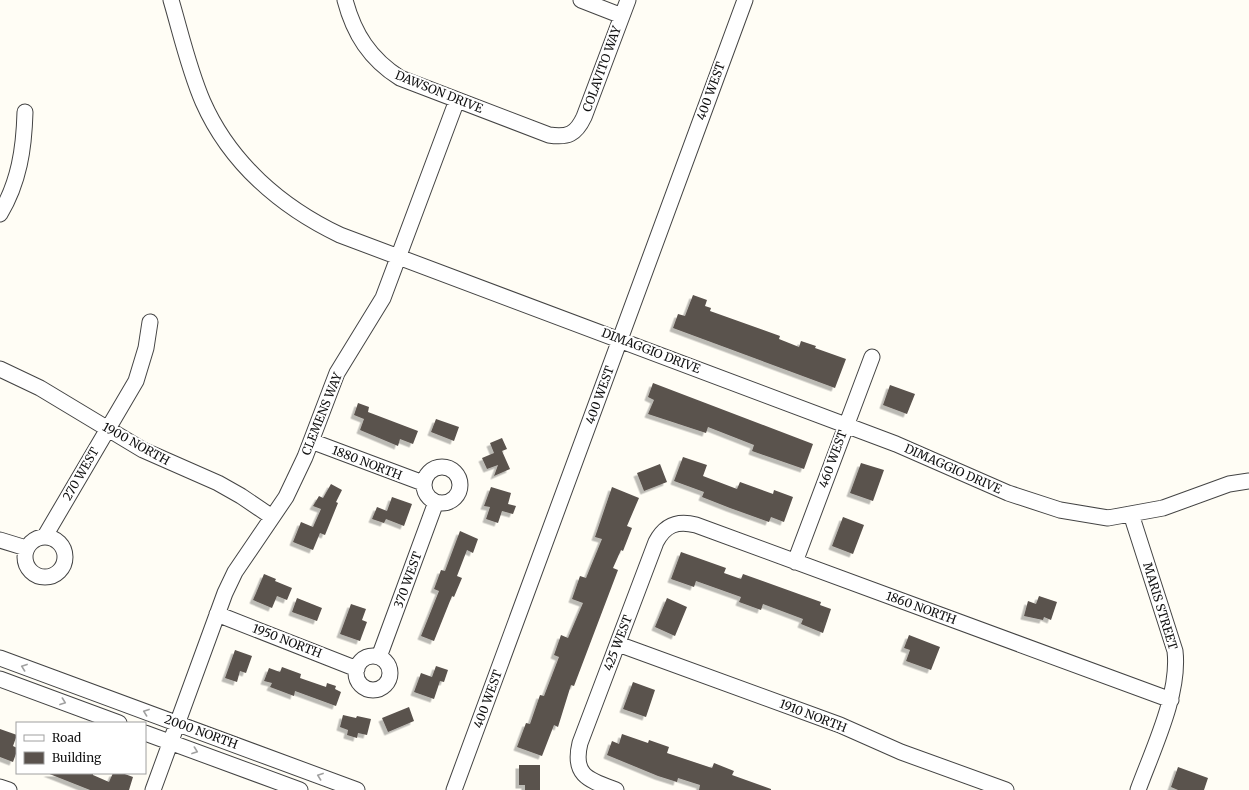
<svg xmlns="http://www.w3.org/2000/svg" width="1249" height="790" viewBox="0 0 1249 790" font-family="Merriweather,serif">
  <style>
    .building { fill: #5a524d; filter: url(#shadow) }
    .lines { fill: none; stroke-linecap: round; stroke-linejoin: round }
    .minor-casing { stroke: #444; stroke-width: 17 }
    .minor { stroke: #fff; stroke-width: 15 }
    .oneway { stroke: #a0a0a0 }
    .labels { text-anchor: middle; stroke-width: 4; stroke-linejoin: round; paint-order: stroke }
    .street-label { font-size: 12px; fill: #111; stroke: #fff }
  </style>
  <defs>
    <filter id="shadow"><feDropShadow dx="-3.5" dy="3.5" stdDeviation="0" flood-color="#0004"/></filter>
  </defs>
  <rect width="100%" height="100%" fill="#fffdf5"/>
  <!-- building -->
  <path class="building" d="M 693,295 L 707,300 L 705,306 L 711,308 L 710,311 L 780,336 L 779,339 L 799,347 L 801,341 L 816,346 L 815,348 L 846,359 L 835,388 L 673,328 L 678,314 L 685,316 Z
    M 653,383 L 813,444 L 804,469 L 752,451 L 754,445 L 708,427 L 706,433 L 648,414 L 654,400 L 648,397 Z
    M 890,385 L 915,394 L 907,414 L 883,405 Z
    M 358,403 L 369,407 L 368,412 L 418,431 L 413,444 L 400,439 L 398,446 L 360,430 L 364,419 L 354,415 Z
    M 436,419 L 459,427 L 454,441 L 431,432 Z
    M 502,438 L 507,449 L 502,451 L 510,469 L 494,476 L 498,465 L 487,469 L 482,458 L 494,453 L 490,443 Z
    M 683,457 L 707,465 L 703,476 L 737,489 L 740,482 L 773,494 L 774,490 L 793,497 L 784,522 L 771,517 L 769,522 L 730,508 L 702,497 L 704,492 L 674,481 Z
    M 861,463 L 884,470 L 873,501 L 850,493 Z
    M 660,464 L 667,482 L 644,491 L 637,473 Z
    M 331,484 L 342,490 L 336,502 L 338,503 L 325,535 L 320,533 L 313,550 L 293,542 L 301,522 L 313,527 L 321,509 L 313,506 L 319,496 L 323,498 Z
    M 491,487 L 511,493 L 508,504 L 516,506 L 513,514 L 502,511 L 498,523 L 486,519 L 490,507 L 484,506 Z
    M 612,487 L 639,498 L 627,526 L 632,528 L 623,551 L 621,550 L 613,568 L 618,570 L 574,686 L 571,685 L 558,727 L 554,725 L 542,756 L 517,747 L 526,723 L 530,724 L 540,695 L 544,696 L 559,657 L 554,655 L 561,635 L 568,638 L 583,603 L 572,599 L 580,576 L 586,578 L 602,539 L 595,537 Z
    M 392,497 L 412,504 L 404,526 L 386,519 L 384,523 L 372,519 L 377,507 L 387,511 Z
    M 843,517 L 864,525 L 853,554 L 832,546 Z
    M 460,531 L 478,539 L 473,553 L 467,550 L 457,576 L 462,578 L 454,597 L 452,596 L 434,641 L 421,636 L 439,591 L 434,589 L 441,570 L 445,571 Z
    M 681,552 L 726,568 L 724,573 L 741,579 L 743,574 L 821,602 L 820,605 L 831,609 L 823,633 L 801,624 L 803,619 L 763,604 L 761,610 L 739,602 L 741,597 L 696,581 L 694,587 L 671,579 Z
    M 264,574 L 276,579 L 275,581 L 292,588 L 287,600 L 277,596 L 272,608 L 253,600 Z
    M 1039,596 L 1057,602 L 1051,620 L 1044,617 L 1043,620 L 1024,616 L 1028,601 L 1036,604 Z
    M 297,598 L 322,608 L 317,621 L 292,612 Z
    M 667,598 L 687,607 L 675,636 L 655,627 Z
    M 351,604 L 366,609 L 362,620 L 367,622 L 360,641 L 340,634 Z
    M 909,635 L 940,647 L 931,670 L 906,661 L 910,650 L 904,648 Z
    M 235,650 L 252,656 L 246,673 L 240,671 L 237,682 L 225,678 Z
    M 436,666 L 448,670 L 444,682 L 440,681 L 434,699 L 414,692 L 421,673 L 432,677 Z
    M 282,667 L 301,674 L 300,678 L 326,687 L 327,683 L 336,686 L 335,689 L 341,692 L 336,706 L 295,691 L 294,696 L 270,687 L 272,683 L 264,681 L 269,668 L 280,672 Z
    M 633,682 L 655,690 L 646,717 L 623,709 Z
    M 409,707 L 414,721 L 388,732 L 382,718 Z
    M 343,715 L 356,718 L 357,716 L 371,719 L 367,735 L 358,733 L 357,738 L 347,735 L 348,730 L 340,727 Z
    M 0,729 L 17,735 L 13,746 L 17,748 L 17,751 L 13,762 L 0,757 Z
    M 622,734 L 648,743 L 649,740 L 669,747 L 667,753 L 712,768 L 714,763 L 734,771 L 732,775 L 771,789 L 771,790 L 699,790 L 700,785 L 678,778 L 677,782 L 658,776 L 607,755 L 612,741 L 619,744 Z
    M 519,765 L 540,765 L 540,790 L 525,790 L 525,785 L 519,785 Z
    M 1178,767 L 1208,778 L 1204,790 L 1178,790 L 1171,787 Z
    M 47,773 L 93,773 L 93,775 L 109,782 L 113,773 L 122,773 L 133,777 L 129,790 L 90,790 Z"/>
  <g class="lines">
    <!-- minor casing -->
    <g class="minor-casing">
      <path id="minor" d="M 171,0 C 181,34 189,70 203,102 C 230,163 281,207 340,235 L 896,444 L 1008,493 L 1060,510 L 1108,518 L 1163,508 L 1229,484 L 1249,481
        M 345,0 C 354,34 370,59 400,78 L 549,135 C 568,138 576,134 584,117 L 628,0
        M 581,0 L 622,16
        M 0,214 C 19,182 24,149 25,112
        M 0,369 L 40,388 L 143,450 L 218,483 L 241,496 L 272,517
        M 311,441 L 423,483
        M424 485a18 18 0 1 1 36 0a18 18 0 1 1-36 0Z
        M 1131,514 L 1175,651 C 1180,694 1153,749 1138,790
        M 45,536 L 136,381 L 146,348 L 150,322
        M25 557a20 20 0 1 1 40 0a20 20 0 1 1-40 0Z
        M 0,540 L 26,548
        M 795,562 L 872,357
        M 217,614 L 357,669
        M 618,644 L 840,725 L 901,752 L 1006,790
        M356 673a17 17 0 1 1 34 0a17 17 0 1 1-34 0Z
        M 379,657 L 436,502
        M 0,658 L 357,790
        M 0,679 L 119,723
        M 145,733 L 300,790
        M 0,787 L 9,790
        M 153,790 L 225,593 L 235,572 L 286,497 L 305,457 L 337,373 L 383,298 L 457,100
        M 454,790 L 745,0
        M 616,790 C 589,780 572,776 580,743 L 656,542 C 665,525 677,520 696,525 L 1171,700"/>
    </g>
    <!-- minor -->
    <use href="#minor" class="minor"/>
  </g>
  <!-- one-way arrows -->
  <defs><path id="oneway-chevron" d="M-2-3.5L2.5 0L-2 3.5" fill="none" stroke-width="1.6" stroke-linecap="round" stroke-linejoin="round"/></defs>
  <g class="oneway">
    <use href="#oneway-chevron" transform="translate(24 667) rotate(-160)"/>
    <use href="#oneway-chevron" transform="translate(63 702) rotate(20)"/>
    <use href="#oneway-chevron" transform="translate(146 712) rotate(-160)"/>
    <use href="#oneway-chevron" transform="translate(195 751) rotate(20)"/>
    <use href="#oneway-chevron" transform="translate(320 776) rotate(-160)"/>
  </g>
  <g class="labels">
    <!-- street labels -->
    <g class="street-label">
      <text transform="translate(602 69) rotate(-70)" y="4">COLAVITO WAY</text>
      <text transform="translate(711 91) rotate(-70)" y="4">400 WEST</text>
      <text transform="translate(439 92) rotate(22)" y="4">DAWSON DRIVE</text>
      <text transform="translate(651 351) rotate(21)" y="4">DIMAGGIO DRIVE</text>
      <text transform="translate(600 395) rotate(-70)" y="4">400 WEST</text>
      <text transform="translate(322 414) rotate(-68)" y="4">CLEMENS WAY</text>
      <text transform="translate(136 444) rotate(29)" y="4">1900 NORTH</text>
      <text transform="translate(833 459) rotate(-70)" y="4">460 WEST</text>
      <text transform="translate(367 463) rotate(21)" y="4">1880 NORTH</text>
      <text transform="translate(953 469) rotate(24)" y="4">DIMAGGIO DRIVE</text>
      <text transform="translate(81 474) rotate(-60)" y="4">270 WEST</text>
      <text transform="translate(408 580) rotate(-70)" y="4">370 WEST</text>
      <text transform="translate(1160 606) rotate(73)" y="4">MARIS STREET</text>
      <text transform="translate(921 608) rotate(20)" y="4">1860 NORTH</text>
      <text transform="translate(287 641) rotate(21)" y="4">1950 NORTH</text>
      <text transform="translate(618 643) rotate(-69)" y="4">425 WEST</text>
      <text transform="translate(488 699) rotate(-70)" y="4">400 WEST</text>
      <text transform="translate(813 716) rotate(21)" y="4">1910 NORTH</text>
      <text transform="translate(201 732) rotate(20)" y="4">2000 NORTH</text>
    </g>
  </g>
  <!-- legend -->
  <rect x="16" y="722" width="130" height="52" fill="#ffffff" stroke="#a0a0a0"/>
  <rect x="24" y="735" width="20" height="6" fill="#ffffff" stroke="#a0a0a0"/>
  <text x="52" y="742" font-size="12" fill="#111111">Road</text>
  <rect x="24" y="752" width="20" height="12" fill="#5a524d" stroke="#a0a0a0"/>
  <text x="52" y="762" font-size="12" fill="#111111">Building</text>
</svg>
